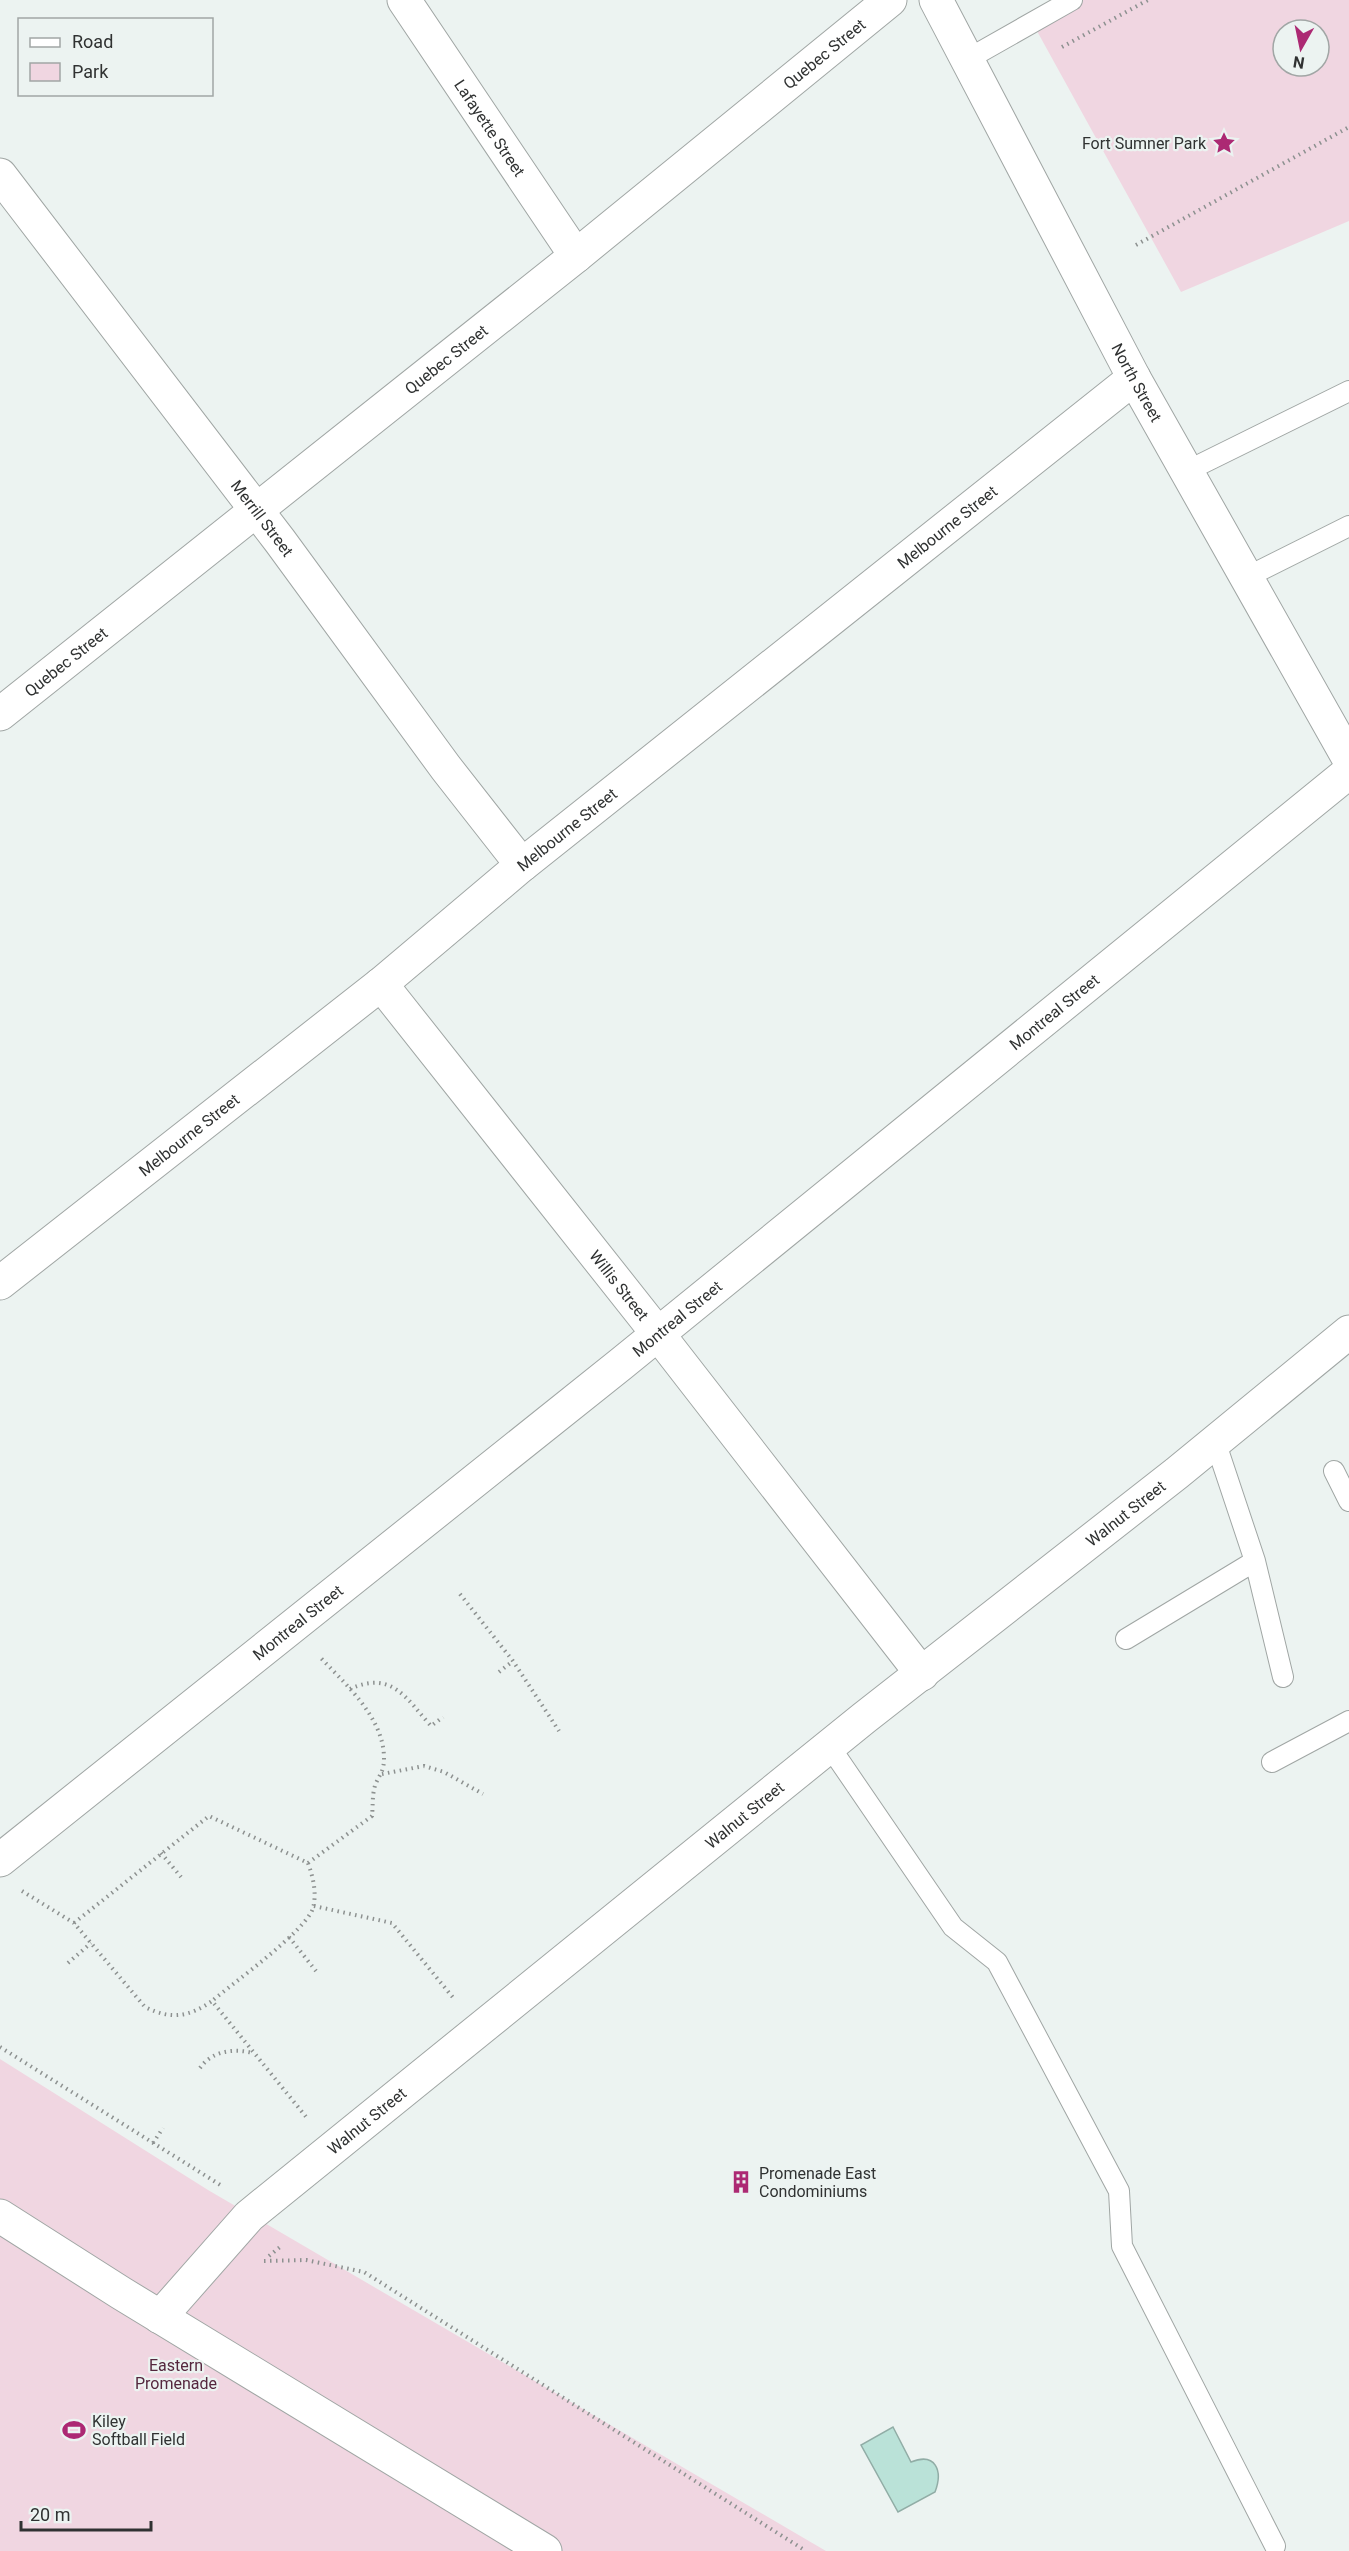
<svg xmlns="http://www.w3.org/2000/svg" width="1349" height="2551" viewBox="0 0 1349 2551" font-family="Roboto,sans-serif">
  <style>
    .green { fill: #f0d6e1; fill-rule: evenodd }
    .water { fill: #bae2d8; stroke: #91ada6; stroke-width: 1.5 }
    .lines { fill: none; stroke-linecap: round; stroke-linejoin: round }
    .lane-casing { stroke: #a0a6a4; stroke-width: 22 }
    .street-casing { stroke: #a0a6a4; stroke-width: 35 }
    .secondary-casing { stroke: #a0a6a4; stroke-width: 35 }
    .path { stroke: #8d9190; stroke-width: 4; stroke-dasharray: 1.5 4.5; stroke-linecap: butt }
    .lane { stroke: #fff; stroke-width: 20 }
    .street { stroke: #fff; stroke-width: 33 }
    .secondary { stroke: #fff; stroke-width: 33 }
    .labels { text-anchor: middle; stroke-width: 4.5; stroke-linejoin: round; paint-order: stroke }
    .street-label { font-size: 16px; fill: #303232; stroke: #ecf3f1 }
    .poi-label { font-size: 16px; fill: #303232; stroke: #ecf3f1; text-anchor: start }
    .park-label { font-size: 16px; fill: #55273e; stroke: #ecf3f1 }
  </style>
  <rect width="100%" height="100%" fill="#ecf3f1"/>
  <!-- green -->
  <path class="green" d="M 1072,0 L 1349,0 L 1349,221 L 1181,292 L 1032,22 ZM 1283,30 L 1319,30 L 1319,66 L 1283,66 Z
    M 0,2059 L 208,2190 L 826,2551 L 0,2551 Z"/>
  <!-- water -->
  <path class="water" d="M 893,2427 L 911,2462 C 936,2452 943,2471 935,2492 L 898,2512 L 861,2445 Z"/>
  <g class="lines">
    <!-- lane casing -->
    <g class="lane-casing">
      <path id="lane" d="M 968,59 L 1072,0
        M 1187,471 L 1349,391
        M 1247,577 L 1349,526
        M 1215,1441 L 1255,1561 L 1283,1677
        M 1334,1471 L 1349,1501
        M 1126,1639 L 1255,1561
        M 830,1747 L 953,1927 L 997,1962 L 1119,2191 L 1122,2246 L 1275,2546
        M 1272,1762 L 1349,1721"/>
    </g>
    <!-- street casing -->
    <g class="street-casing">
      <g id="street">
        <path id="s1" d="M 404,0 L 576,256"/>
        <path id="s2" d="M 936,0 L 1134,378 L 1349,759"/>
        <path id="s3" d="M 0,175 L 280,541 L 446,768 L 522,865"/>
        <path id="s4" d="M 0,714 L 576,256 L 890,0"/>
        <path id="s5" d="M 381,984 L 658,1334 L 922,1674"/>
        <path id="s6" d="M 0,1283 L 381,984 L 522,865 L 1134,378"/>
        <path id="s7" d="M 0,1860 L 621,1364 L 1349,772"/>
        <path id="s8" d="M 160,2317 L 249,2216 L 864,1718 L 1177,1473 L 1349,1332"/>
      </g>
    </g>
    <!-- secondary casing -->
    <g class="secondary-casing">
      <path id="secondary" d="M 0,2216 L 121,2293 L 545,2551"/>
    </g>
    <!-- path -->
    <path class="path" d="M 1062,47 L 1148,0
      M 1136,245 L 1349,127
      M 460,1594 L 513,1661 L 559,1731
      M 499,1672 L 513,1661
      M 350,1689 C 392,1670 406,1698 431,1726 L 443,1717
      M 382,1774 L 424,1766 L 444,1772 L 483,1794
      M 161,1853 L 181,1877
      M 308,1863 L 372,1816 C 373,1806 372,1792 376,1783 C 381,1772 384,1771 384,1757 C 383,1716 344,1683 319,1656
      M 22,1891 L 74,1923 L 145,2007 C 171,2020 189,2017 212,2001 L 307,2118
      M 314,1906 L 392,1923 L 455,2000
      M 74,1923 L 209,1816 L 308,1863 C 313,1877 317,1893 313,1908 C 306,1931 233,1983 212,2001
      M 289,1937 L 316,1971
      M 68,1963 L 91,1943
      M 0,2047 L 222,2186
      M 200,2068 C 212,2051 233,2048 253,2053
      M 153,2143 L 163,2128
      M 269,2256 L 280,2247
      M 264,2261 L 306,2260 L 364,2272 L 806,2551"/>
    <!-- lane -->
    <use href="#lane" class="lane"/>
    <!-- street -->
    <use href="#street" class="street"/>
    <!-- secondary -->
    <use href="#secondary" class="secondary"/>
  </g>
  <!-- icons -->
  <defs>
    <g id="sight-bare" transform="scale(1.8)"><path d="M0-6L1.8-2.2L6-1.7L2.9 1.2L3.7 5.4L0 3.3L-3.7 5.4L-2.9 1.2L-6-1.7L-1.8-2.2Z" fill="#ac2973" stroke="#ecf3f1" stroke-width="2.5" paint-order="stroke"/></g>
    <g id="building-bare" transform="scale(1.8)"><path d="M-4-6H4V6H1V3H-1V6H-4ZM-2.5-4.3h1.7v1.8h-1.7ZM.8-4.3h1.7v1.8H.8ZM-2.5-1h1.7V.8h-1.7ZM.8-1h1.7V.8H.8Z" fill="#ac2973" stroke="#ecf3f1" stroke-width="2.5" paint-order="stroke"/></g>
    <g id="stadium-bare" transform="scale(1.8)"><path d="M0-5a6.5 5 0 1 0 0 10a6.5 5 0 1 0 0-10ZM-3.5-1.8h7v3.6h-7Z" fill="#ac2973" stroke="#ecf3f1" stroke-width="2.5" paint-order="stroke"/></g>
  </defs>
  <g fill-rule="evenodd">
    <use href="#sight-bare" x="1224" y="143"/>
    <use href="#building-bare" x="741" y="2182"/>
    <use href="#stadium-bare" x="74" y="2430"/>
  </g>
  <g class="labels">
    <!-- street labels -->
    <g class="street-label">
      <text dy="6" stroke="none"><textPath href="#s4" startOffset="1056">Quebec Street</textPath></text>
      <text dy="6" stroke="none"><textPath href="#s1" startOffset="154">Lafayette Street</textPath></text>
      <text dy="6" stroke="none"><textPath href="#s4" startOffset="570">Quebec Street</textPath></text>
      <text dy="6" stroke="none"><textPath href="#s2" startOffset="432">North Street</textPath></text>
      <text dy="6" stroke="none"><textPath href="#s3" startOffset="432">Merrill Street</textPath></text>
      <text dy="6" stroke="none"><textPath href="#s6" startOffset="1212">Melbourne Street</textPath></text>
      <text dy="6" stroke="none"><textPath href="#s4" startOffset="84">Quebec Street</textPath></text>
      <text dy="6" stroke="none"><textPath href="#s6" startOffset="726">Melbourne Street</textPath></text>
      <text dy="6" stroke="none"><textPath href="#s7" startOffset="1353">Montreal Street</textPath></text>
      <text dy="6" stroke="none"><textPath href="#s6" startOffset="240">Melbourne Street</textPath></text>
      <text dy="6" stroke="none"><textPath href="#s5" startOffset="384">Willis Street</textPath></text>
      <text dy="6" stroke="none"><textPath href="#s7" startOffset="867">Montreal Street</textPath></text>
      <text dy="6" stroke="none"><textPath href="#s8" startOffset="1258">Walnut Street</textPath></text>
      <text dy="6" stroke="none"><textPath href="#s7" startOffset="381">Montreal Street</textPath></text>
      <text dy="6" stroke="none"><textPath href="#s8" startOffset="772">Walnut Street</textPath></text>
      <text dy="6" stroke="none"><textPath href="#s8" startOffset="286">Walnut Street</textPath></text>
    </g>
    <!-- poi labels -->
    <g class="poi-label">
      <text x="1206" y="149" text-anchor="end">Fort Sumner Park</text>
      <text x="759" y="2179">Promenade East<tspan x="759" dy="18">Condominiums</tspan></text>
      <text x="92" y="2427">Kiley<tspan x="92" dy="18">Softball Field</tspan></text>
    </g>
    <!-- park labels -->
    <g class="park-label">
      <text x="176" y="2371">Eastern<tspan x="176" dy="18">Promenade</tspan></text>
    </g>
  </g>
  <!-- legend -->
  <rect x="18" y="18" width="195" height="78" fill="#ecf3f1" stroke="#a1a6a5" stroke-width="1.5"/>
  <rect x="30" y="38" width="30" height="9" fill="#ffffff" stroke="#a1a6a5" stroke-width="1.5"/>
  <text x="72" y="48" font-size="18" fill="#303232">Road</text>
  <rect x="30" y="63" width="30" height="18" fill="#f0d6e1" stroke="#a1a6a5" stroke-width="1.5"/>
  <text x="72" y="78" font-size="18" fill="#303232">Park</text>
  <!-- north arrow -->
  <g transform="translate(1301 48) rotate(189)"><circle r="28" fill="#ecf3f1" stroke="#a1a6a5" stroke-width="1.5"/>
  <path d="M0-4.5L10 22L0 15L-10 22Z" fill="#ac2973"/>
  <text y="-9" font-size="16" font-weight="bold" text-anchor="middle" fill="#303232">N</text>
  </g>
  <!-- scale -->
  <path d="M21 2521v9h130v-9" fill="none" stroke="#303232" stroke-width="3"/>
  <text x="30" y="2521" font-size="18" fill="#303232" stroke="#ecf3f1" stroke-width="4.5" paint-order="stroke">20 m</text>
</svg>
